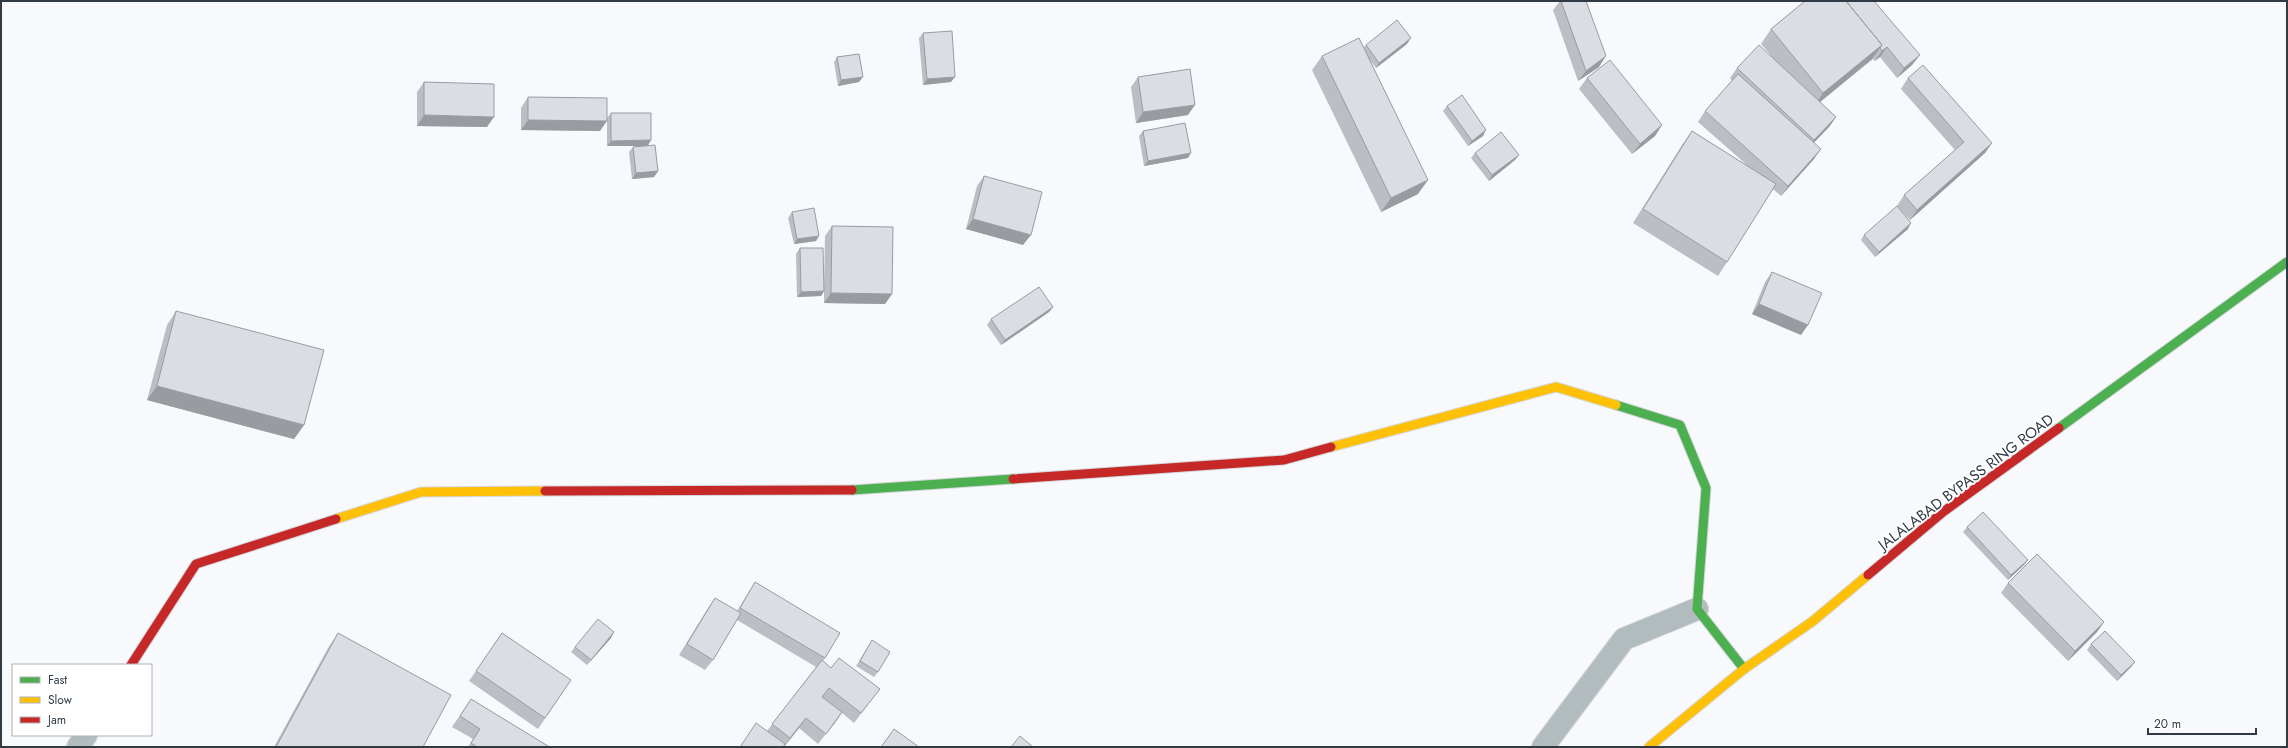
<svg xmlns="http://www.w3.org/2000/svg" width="2288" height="748" viewBox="0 0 2288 748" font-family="Jost,sans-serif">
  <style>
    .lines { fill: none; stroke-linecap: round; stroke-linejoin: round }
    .street-casing { stroke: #d4d7da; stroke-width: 24 }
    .fast-casing { stroke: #d4d7da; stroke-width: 11 }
    .slow-casing { stroke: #d4d7da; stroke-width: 11 }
    .jam-casing { stroke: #d4d7da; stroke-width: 11 }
    .street { stroke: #b2bcbf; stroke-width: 22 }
    .fast { stroke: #4caf50; stroke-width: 9 }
    .slow { stroke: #ffc107; stroke-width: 9 }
    .jam { stroke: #c62828; stroke-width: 9 }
    .wall { fill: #bcbec5 }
    .shaded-wall { fill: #999ba0 }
    .building { fill: #dbdde5; stroke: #999ba0 }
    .labels { text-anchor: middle; stroke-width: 4; stroke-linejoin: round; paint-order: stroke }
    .street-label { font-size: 15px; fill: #303b45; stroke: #fff }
  </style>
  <rect width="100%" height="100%" fill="#f7f9fc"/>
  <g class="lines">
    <!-- street casing -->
    <g class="street-casing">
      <path id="street" d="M 78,747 L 86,735
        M 1543,747 L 1624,639 L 1697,609"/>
    </g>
    <!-- fast casing -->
    <g class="fast-casing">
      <path id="fast" d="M 1616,405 L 1680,425 L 1706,488 L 1697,609 L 1744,669
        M 2059,428 L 2287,262
        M 852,490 L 1013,479"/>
    </g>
    <!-- slow casing -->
    <g class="slow-casing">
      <path id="slow" d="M 1331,447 L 1556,387 L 1616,405
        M 336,519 L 421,492 L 545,491
        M 1649,747 L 1744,669 L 1813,621 L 1868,575"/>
    </g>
    <!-- jam casing -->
    <g class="jam-casing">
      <path id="jam" d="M 1013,479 L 1284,460 L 1331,447
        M 545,491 L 852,490
        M 1868,575 L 1943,512 L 2059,428
        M 131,665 L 196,564 L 336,519"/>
    </g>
    <!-- street -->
    <use href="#street" class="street"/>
    <!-- fast -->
    <use href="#fast" class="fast"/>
    <!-- slow -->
    <use href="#slow" class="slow"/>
    <!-- jam -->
    <use href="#jam" class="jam"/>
  </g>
  <!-- wall -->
  <path class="wall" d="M 1560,1 L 1586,1 L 1599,67 L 1578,81 L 1553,10 Z
    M 1805,1 L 1920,55 L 1912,65 L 1897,78 L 1880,57 L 1875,61 L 1873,59 L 1820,102 L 1836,117 L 1829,127 L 1814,142 L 1814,159 L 1781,196 L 1773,189 L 1727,262 L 1718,276 L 1633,223 L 1682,145 L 1692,131 L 1748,166 L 1698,122 L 1705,111 L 1732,81 L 1730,78 L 1737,68 L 1773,58 L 1761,44 L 1771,29 Z
    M 923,33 L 951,82 L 923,85 L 919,38 Z
    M 1407,44 L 1376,68 L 1371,61 L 1418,194 L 1381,212 L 1312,70 L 1322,56 L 1364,47 L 1366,45 Z
    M 837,57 L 859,82 L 838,86 L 834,62 Z
    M 1138,77 L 1188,115 L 1136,123 L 1131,87 Z
    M 1587,78 L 1662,125 L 1655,136 L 1632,154 L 1579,89 Z
    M 1908,78 L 1992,143 L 1985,153 L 1910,220 L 1897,206 L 1904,195 L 1955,150 L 1901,89 Z
    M 424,82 L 487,127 L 417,126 L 417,92 Z
    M 528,97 L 600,131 L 521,130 L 521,108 Z
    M 1447,106 L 1483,136 L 1468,146 L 1443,111 Z
    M 611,113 L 651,140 L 648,146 L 658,171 L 654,177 L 632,179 L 629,152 L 633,147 L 644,146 L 607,146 L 607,118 Z
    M 1143,131 L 1188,158 L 1144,166 L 1139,136 Z
    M 1475,153 L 1515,160 L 1489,181 L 1471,158 Z
    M 984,176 L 1023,245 L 966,229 L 977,186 Z
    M 792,212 L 816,241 L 794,244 L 788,218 Z
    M 832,226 L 892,294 L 885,304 L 824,303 L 824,291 L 821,296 L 797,297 L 796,254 L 800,248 L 824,289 L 825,236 Z
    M 1908,229 L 1875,257 L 1861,240 L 1864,235 Z
    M 1772,272 L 1801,335 L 1752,314 L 1765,282 Z
    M 1053,307 L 1049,312 L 1001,345 L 987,325 L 991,319 Z
    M 176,311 L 304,425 L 294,439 L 147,400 L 167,325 Z
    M 1967,527 L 2028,560 L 2024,565 L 2008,580 L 1963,532 Z
    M 755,582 L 825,658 L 823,661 L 831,668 L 880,689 L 854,723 L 842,713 L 818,744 L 799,728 L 784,747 L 740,747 L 767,731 L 816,667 L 737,620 L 713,660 L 705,670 L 679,655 L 708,608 L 715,598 L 737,611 L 748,593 Z
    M 2008,583 L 2104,622 L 2097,632 L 2068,661 L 2001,593 Z
    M 338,633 L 423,747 L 274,747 L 328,648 Z
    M 502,633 L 571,680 L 538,729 L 469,681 Z
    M 611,638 L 587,665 L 571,652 L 575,647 Z
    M 872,640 L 878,672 L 874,677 L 856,666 Z
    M 2091,644 L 2135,662 L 2131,667 L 2117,681 L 2087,650 Z
    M 471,699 L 548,747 L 468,747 L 473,739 L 452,727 Z"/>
  <!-- shaded-wall -->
  <path class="shaded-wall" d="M 1411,38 L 1407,44 L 1376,68 L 1379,63 Z
    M 1882,45 L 1872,59 L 1814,107 L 1823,93 Z
    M 1887,47 L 1880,57 L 1875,61 L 1882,51 Z
    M 1920,55 L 1912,65 L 1897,78 L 1904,68 Z
    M 1606,56 L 1599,67 L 1578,81 L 1586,71 Z
    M 863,77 L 859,82 L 838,86 L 841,80 Z
    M 955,77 L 951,82 L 923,85 L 927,79 Z
    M 1195,105 L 1188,115 L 1136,123 L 1143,112 Z
    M 424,115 L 494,117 L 487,127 L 417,126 Z
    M 1836,117 L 1829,127 L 1807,150 L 1814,140 Z
    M 528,120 L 607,121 L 600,131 L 521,130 Z
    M 1662,125 L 1655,136 L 1632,154 L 1640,144 Z
    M 1486,130 L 1483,136 L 1468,146 L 1472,141 Z
    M 651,140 L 647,146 L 607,146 L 611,141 Z
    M 1992,143 L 1985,153 L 1910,220 L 1917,210 Z
    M 1821,149 L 1814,159 L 1781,196 L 1788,186 Z
    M 1191,153 L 1188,158 L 1144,166 L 1148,161 Z
    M 1519,155 L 1515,160 L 1489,181 L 1492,175 Z
    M 658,171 L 654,177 L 632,179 L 636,173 Z
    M 1428,180 L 1418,194 L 1381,212 L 1391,198 Z
    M 973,219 L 1031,235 L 1023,245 L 966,229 Z
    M 1911,223 L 1908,229 L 1875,257 L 1879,252 Z
    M 819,236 L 816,241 L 794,244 L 797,239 Z
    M 824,291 L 821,296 L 797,297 L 801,292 Z
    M 831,293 L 892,294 L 885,304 L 824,303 Z
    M 1759,304 L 1808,325 L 1801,335 L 1752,314 Z
    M 1053,307 L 1049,312 L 1001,345 L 1005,340 Z
    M 157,386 L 304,425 L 294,439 L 147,400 Z
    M 2028,560 L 2024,565 L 2008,580 L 2011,575 Z
    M 2104,622 L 2097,632 L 2068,661 L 2075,651 Z
    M 614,632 L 611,638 L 587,665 L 591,660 Z
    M 2135,662 L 2131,667 L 2117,681 L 2121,675 Z
    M 842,712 L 835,723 L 818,744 L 826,734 Z
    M 806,718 L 799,728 L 784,747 L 790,738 Z"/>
  <!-- building -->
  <path class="building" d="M 1561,1 L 1586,1 L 1606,56 L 1586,71 Z
    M 1805,1 L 1846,1 L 1882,45 L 1823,93 L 1771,29 Z
    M 1846,1 L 1874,1 L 1920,55 L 1904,68 L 1887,47 L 1882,51 L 1880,48 L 1882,45 Z
    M 1397,20 L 1411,38 L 1379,63 L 1366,45 Z
    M 952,31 L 955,77 L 927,79 L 923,33 Z
    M 1359,38 L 1428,180 L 1391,198 L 1322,56 Z
    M 1759,45 L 1836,117 L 1814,140 L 1737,68 Z
    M 859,54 L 863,77 L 841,80 L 837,57 Z
    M 1610,60 L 1662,125 L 1640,144 L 1587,78 Z
    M 1923,65 L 1992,143 L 1917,210 L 1904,195 L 1964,142 L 1908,78 Z
    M 1190,69 L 1195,105 L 1143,112 L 1138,77 Z
    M 1738,74 L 1821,149 L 1788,186 L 1705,111 Z
    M 424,82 L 494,84 L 494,117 L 424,115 Z
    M 1462,95 L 1486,130 L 1472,141 L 1447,106 Z
    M 528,97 L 607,98 L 607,121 L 528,120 Z
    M 611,113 L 651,113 L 651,140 L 611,141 Z
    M 1185,123 L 1191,153 L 1148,161 L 1143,131 Z
    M 1692,131 L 1776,184 L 1727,262 L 1643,209 Z
    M 1501,132 L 1519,155 L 1492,175 L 1475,153 Z
    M 655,145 L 658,171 L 636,173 L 633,147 Z
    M 984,176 L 1042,192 L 1031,235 L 973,219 Z
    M 1897,206 L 1911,223 L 1879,252 L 1864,235 Z
    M 814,208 L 819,236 L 797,239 L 792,212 Z
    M 832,226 L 893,227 L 892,294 L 831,293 Z
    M 800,248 L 823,248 L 824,291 L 801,292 Z
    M 1772,272 L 1822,293 L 1808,325 L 1759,304 Z
    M 1039,287 L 1053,307 L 1005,340 L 991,319 Z
    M 176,311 L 324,350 L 304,425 L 157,386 Z
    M 1983,512 L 2028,560 L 2011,575 L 1967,527 Z
    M 2037,554 L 2104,622 L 2075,651 L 2008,583 Z
    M 755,582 L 840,633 L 825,658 L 740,608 Z
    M 715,598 L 741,613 L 713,660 L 687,644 Z
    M 598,619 L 614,632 L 591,660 L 575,647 Z
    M 2105,631 L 2135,662 L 2121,675 L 2091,644 Z
    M 338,633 L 451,695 L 423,747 L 276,747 Z
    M 502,633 L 571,680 L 545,718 L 476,671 Z
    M 872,640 L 890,652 L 878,672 L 860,661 Z
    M 839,658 L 880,689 L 861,713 L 829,688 L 822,697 L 842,712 L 826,734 L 806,718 L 790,738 L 772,724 L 822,660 L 831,668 Z
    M 471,699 L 548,746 L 548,747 L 477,747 L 471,743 L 480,729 L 460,716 Z
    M 756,723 L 785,744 L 783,747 L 740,747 Z
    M 894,729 L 919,747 L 881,747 Z
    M 1020,736 L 1033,747 L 1011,747 Z"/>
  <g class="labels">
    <!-- street labels -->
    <g class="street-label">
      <text transform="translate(1966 482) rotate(-37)" y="5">JALALABAD BYPASS RING ROAD</text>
    </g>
  </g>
  <!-- border -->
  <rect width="2288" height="748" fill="none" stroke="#303b45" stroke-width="4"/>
  <!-- legend -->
  <rect x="12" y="664" width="140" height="72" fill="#ffffff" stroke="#acb1b5"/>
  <rect x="20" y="677" width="20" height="6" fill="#4caf50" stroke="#acb1b5"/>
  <text x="48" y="684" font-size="12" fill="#303b45">Fast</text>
  <rect x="20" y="697" width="20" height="6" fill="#ffc107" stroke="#acb1b5"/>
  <text x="48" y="704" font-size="12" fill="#303b45">Slow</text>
  <rect x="20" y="717" width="20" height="6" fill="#c62828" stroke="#acb1b5"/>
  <text x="48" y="724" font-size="12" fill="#303b45">Jam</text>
  <!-- scale -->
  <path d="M2148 728v6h108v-6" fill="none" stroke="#303b45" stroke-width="2"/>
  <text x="2154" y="728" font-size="12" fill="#303b45" stroke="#ffffff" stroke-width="3" paint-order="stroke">20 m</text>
</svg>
